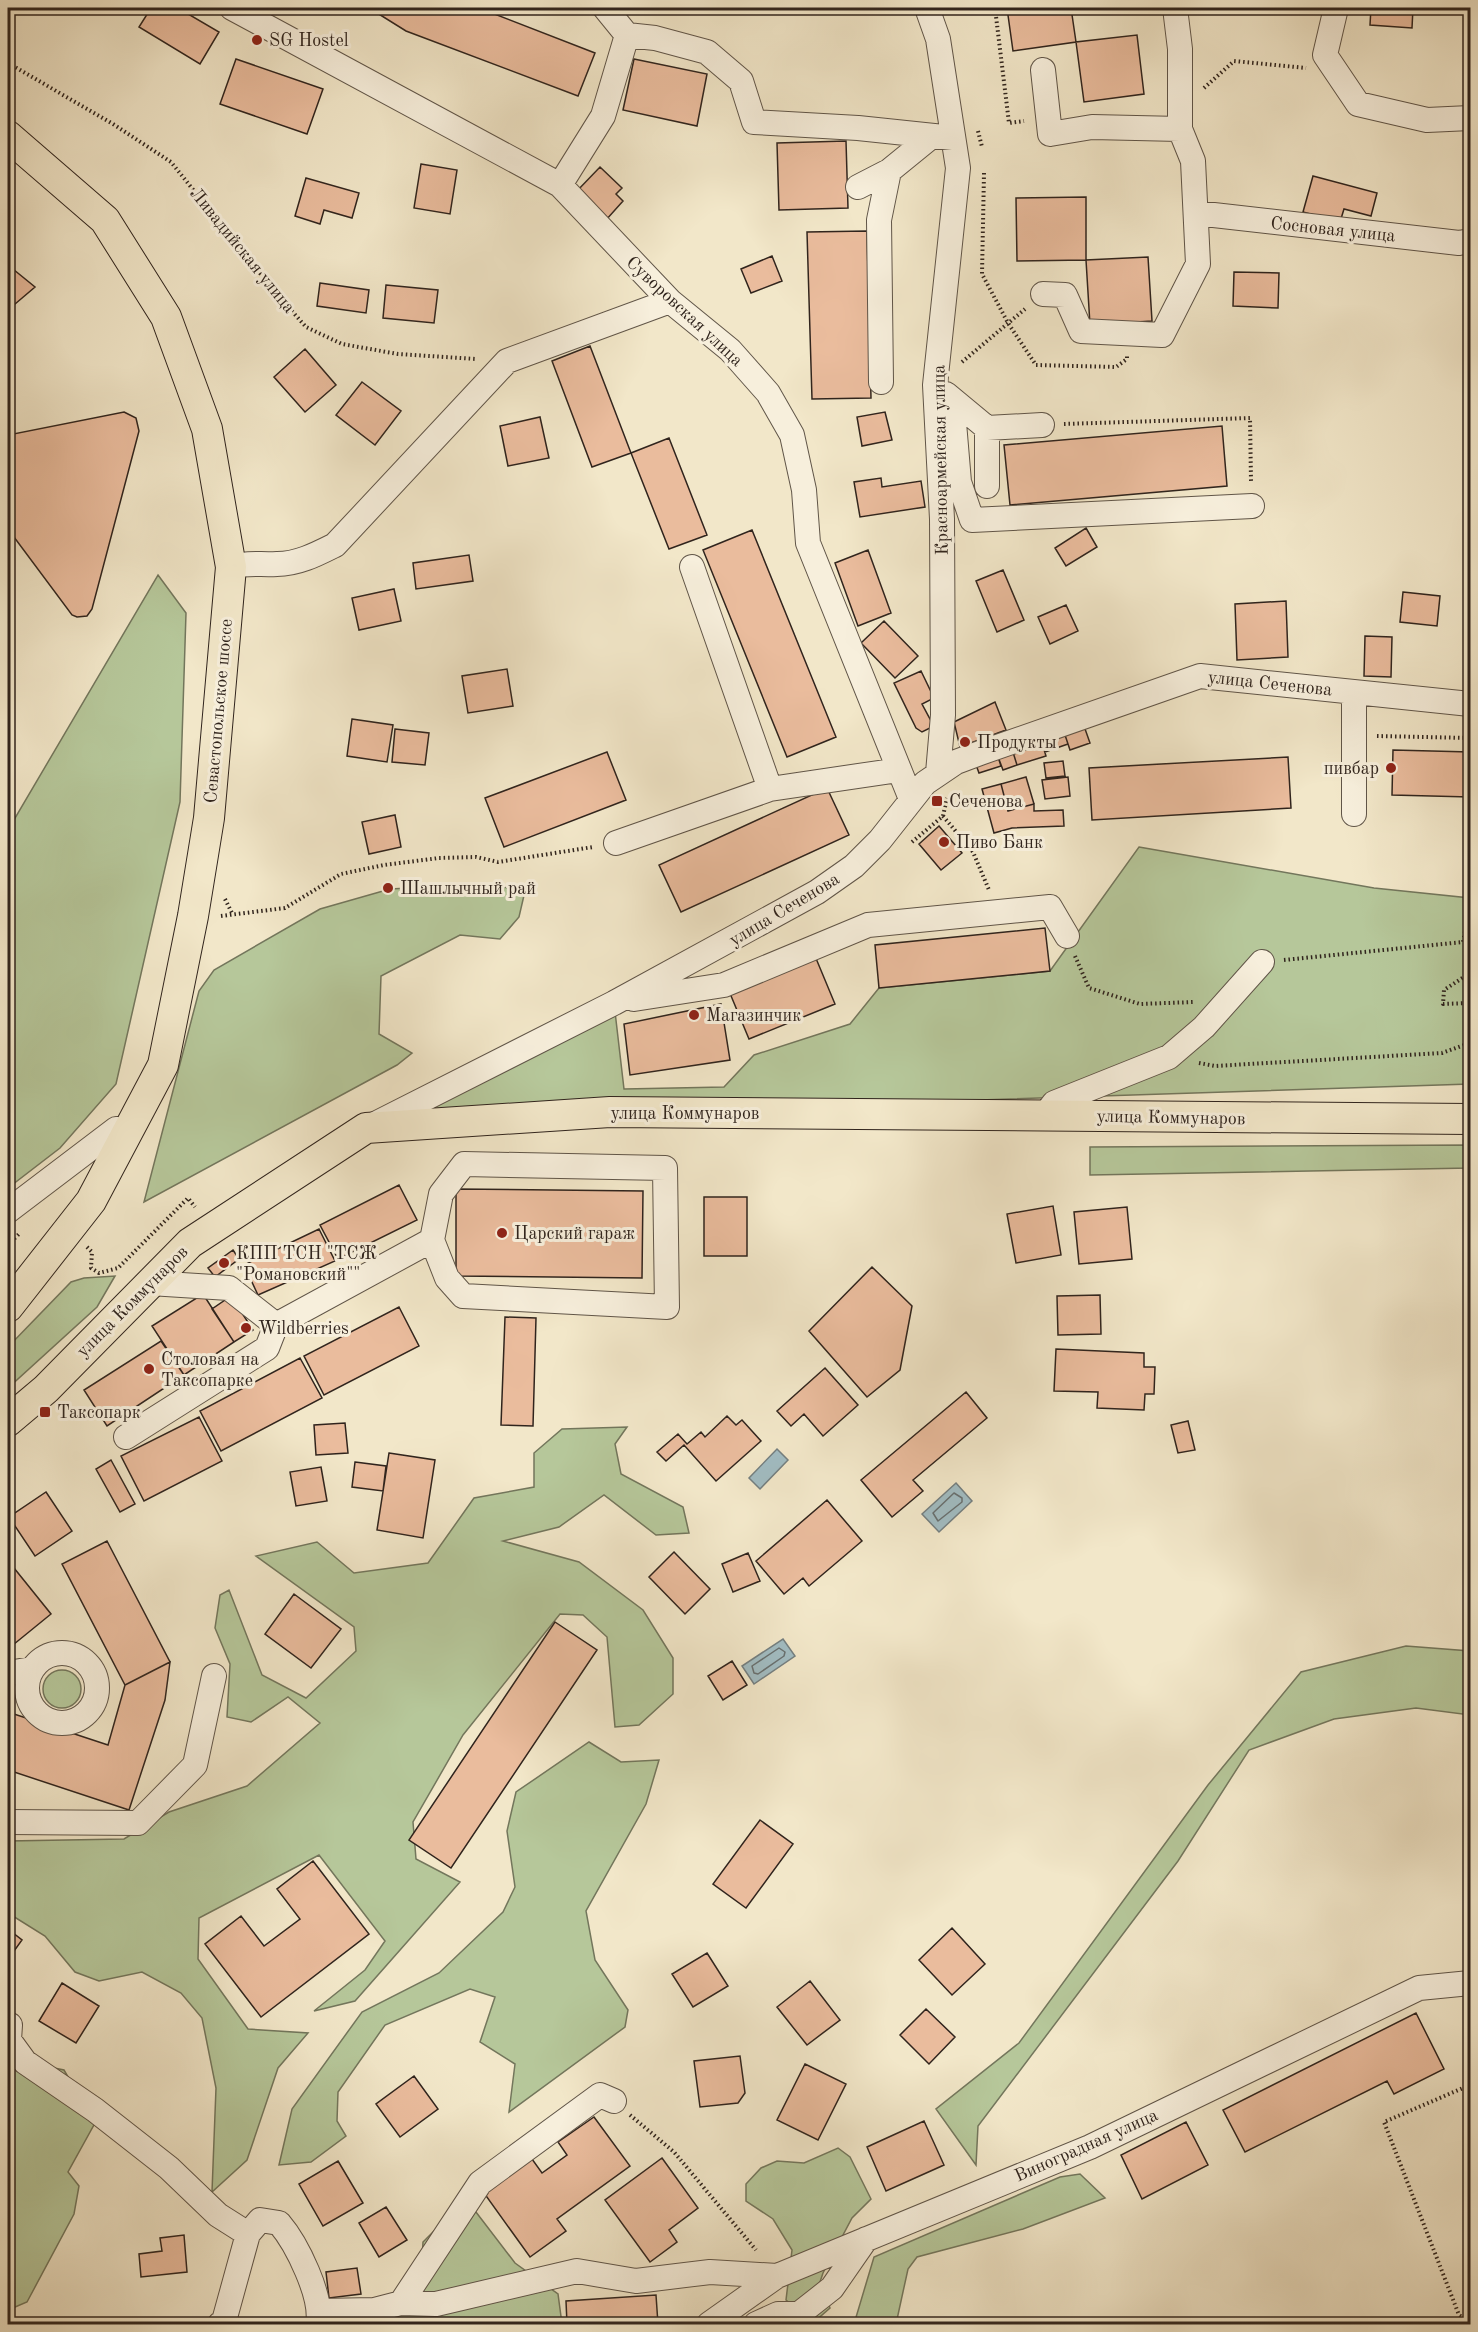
<svg xmlns="http://www.w3.org/2000/svg" width="1478" height="2332" viewBox="0 0 1478 2332" font-family="'Old Standard TT',serif">
  <style>
    .green { fill: #b6c79a; stroke: #73765c; stroke-width: 1.5 }
    .water { fill: #a1bcc2; stroke: #747f80; stroke-width: 1.5 }
    .lines { fill: none; stroke-linecap: round; stroke-linejoin: round }
    .shore { stroke: #687070; stroke-width: 1.5 }
    .building { fill: #eabc9d; stroke: #30241d; stroke-width: 1.5 }
    .minor-casing { stroke: #605548; stroke-width: 26 }
    .major-casing { stroke: #30241d; stroke-width: 32 }
    .path { stroke: #30241d; stroke-width: 4; stroke-dasharray: 1.5 3; stroke-linecap: butt }
    .minor { stroke: #f7efdc; stroke-width: 24 }
    .major { stroke: #f2e7c9; stroke-width: 30 }
    .poi-dot { fill: #8f2418; stroke: #f7efdc; stroke-width: 2 }
    .labels { text-anchor: middle; stroke-width: 6; stroke-linejoin: round; paint-order: stroke }
    .poi-label { font-size: 18px; fill: #30241d; stroke: #f7efdc; text-anchor: start }
    .street-label { font-size: 18px; fill: #30241d; stroke: #f7efdc }
  </style>
  <rect width="100%" height="100%" fill="#f2e7c9"/>
  <filter id="stains"><feTurbulence type="fractalNoise" baseFrequency=".00333" numOctaves="4"/><feColorMatrix values="0 0 0 0 .2 0 0 0 0 .09 0 0 0 0 .02 0 0 0 .5 -.17"/></filter>
  <radialGradient id="worn" r=".72"><stop offset=".6" stop-color="#630" stop-opacity="0"/><stop offset="1" stop-color="#630" stop-opacity=".3"/></radialGradient>
  <!-- green -->
  <path class="green" d="M 158,575 L 186,613 L 180,802 L 116,1084 L 60,1148 L 8,1188 L 8,830 Z
    M 1139,847 L 1374,888 L 1470,898 L 1470,1084 L 610,1112 L 366,1128 L 614,1003 L 624,1089 L 724,1087 L 754,1055 L 850,1024 L 879,988 L 1050,971 Z
    M 486,884 L 525,891 L 519,917 L 500,939 L 460,935 L 381,976 L 379,1034 L 412,1053 L 397,1065 L 144,1202 L 199,991 L 214,970 L 320,909 L 390,889 Z
    M 1470,1145 L 1470,1168 L 1090,1175 L 1090,1147 Z
    M 115,1276 L 97,1307 L 8,1388 L 8,1347 L 71,1282 L 84,1278 Z
    M 627,1427 L 615,1444 L 621,1474 L 683,1507 L 689,1533 L 656,1535 L 604,1495 L 559,1527 L 503,1541 L 579,1562 L 643,1610 L 673,1658 L 673,1694 L 639,1725 L 615,1727 L 607,1637 L 583,1615 L 560,1614 L 463,1735 L 413,1822 L 416,1859 L 460,1882 L 355,2001 L 314,2011 L 365,1970 L 385,1941 L 319,1855 L 199,1918 L 198,1959 L 248,2029 L 308,2033 L 278,2068 L 247,2160 L 212,2192 L 216,2088 L 202,2018 L 181,1993 L 142,1972 L 99,1981 L 75,1972 L 45,1936 L 8,1913 L 8,1841 L 124,1839 L 169,1812 L 247,1786 L 320,1723 L 288,1697 L 251,1722 L 227,1717 L 230,1664 L 215,1628 L 220,1595 L 229,1590 L 262,1675 L 306,1698 L 356,1651 L 354,1627 L 256,1556 L 317,1542 L 354,1573 L 428,1563 L 474,1498 L 534,1487 L 534,1453 L 562,1429 Z
    M 1406,1646 L 1470,1651 L 1470,1715 L 1416,1708 L 1334,1719 L 1249,1750 L 1178,1861 L 978,2126 L 976,2165 L 936,2109 L 1019,2043 L 1208,1785 L 1301,1672 Z
    M43 1689a19 19 0 1 1 38 0a19 19 0 1 1-38 0Z
    M 589,1742 L 621,1762 L 659,1760 L 646,1804 L 586,1911 L 595,1960 L 628,2010 L 625,2027 L 509,2112 L 515,2064 L 480,2042 L 495,1997 L 470,1989 L 385,2025 L 338,2092 L 337,2121 L 346,2136 L 311,2162 L 279,2165 L 292,2109 L 362,2012 L 439,1973 L 503,1912 L 515,1887 L 507,1831 L 516,1792 Z
    M 8,2059 L 64,2070 L 95,2123 L 68,2172 L 79,2186 L 74,2214 L 27,2302 L 8,2310 Z
    M 838,2148 L 850,2157 L 871,2199 L 852,2218 L 823,2273 L 820,2282 L 830,2308 L 814,2322 L 786,2300 L 792,2250 L 773,2219 L 746,2201 L 746,2184 L 761,2168 L 777,2161 L 804,2163 Z
    M 1080,2174 L 1105,2198 L 1023,2229 L 917,2257 L 908,2269 L 896,2324 L 854,2324 L 874,2257 L 1060,2177 Z
    M 466,2199 L 515,2263 L 558,2294 L 562,2324 L 352,2324 L 364,2309 L 421,2282 L 423,2242 Z"/>
  <!-- water -->
  <path class="water" d="M 777,1449 L 788,1460 L 760,1489 L 749,1478 Z
    M 956,1483 L 972,1501 L 939,1532 L 922,1514 Z
    M 783,1639 L 795,1656 L 754,1684 L 742,1666 Z"/>
  <g class="lines">
    <!-- shore -->
    <path class="shore" d="M 954,1493 L 962,1498 L 962,1502 L 938,1521 L 933,1513 Z
      M 779,1648 L 785,1652 L 784,1656 L 758,1674 L 754,1673 L 752,1666 Z"/>
  </g>
  <!-- building -->
  <path class="building" d="M 151,8 L 178,8 L 219,32 L 200,64 L 139,27 Z
    M 369,8 L 479,8 L 595,53 L 578,96 L 406,31 Z
    M 1007,8 L 1071,8 L 1076,42 L 1013,51 Z
    M 1371,8 L 1413,8 L 1412,28 L 1370,25 Z
    M 1137,35 L 1144,94 L 1084,102 L 1076,42 Z
    M 236,59 L 323,89 L 307,134 L 220,104 Z
    M 634,59 L 707,74 L 697,126 L 623,110 Z
    M 846,141 L 848,208 L 779,210 L 777,143 Z
    M 421,164 L 457,170 L 450,214 L 414,208 Z
    M 600,167 L 622,188 L 616,194 L 623,201 L 606,220 L 576,192 Z
    M 1313,176 L 1377,193 L 1371,216 L 1344,209 L 1340,222 L 1303,212 Z
    M 306,178 L 359,193 L 352,218 L 324,210 L 320,224 L 295,216 Z
    M 1086,197 L 1086,260 L 1017,261 L 1016,198 Z
    M 867,231 L 871,398 L 812,399 L 807,232 Z
    M 772,256 L 782,281 L 751,293 L 741,269 Z
    M 1148,257 L 1152,321 L 1090,325 L 1086,260 Z
    M 8,265 L 35,287 L 8,310 Z
    M 1234,272 L 1279,273 L 1278,308 L 1233,306 Z
    M 320,283 L 369,290 L 366,313 L 317,306 Z
    M 386,285 L 438,290 L 434,323 L 383,318 Z
    M 590,346 L 631,453 L 592,467 L 552,361 Z
    M 305,349 L 336,385 L 305,412 L 274,377 Z
    M 362,382 L 401,411 L 375,445 L 336,415 Z
    M 124,412 L 136,418 L 139,431 L 92,609 L 87,616 L 77,617 L 72,615 L 8,529 L 8,435 Z
    M 885,412 L 892,440 L 862,446 L 857,417 Z
    M 540,417 L 549,458 L 508,466 L 500,426 Z
    M 1222,426 L 1227,486 L 1010,505 L 1004,445 Z
    M 1464,432 L 1470,432 L 1470,474 L 1465,474 Z
    M 669,438 L 707,535 L 669,549 L 631,453 Z
    M 881,478 L 882,487 L 921,481 L 925,507 L 860,517 L 854,482 Z
    M 1086,528 L 1097,547 L 1066,566 L 1055,548 Z
    M 752,530 L 836,737 L 787,757 L 703,550 Z
    M 868,550 L 891,613 L 858,626 L 835,563 Z
    M 469,555 L 473,581 L 416,589 L 413,563 Z
    M 1003,570 L 1024,620 L 997,632 L 976,581 Z
    M 394,589 L 401,621 L 359,630 L 352,598 Z
    M 1403,592 L 1440,596 L 1437,626 L 1400,622 Z
    M 1286,601 L 1288,657 L 1237,660 L 1235,604 Z
    M 1066,605 L 1078,631 L 1050,644 L 1038,617 Z
    M 884,621 L 918,656 L 895,678 L 861,643 Z
    M 1365,636 L 1392,637 L 1391,677 L 1364,676 Z
    M 507,669 L 513,706 L 468,713 L 462,676 Z
    M 921,671 L 934,698 L 922,704 L 931,721 L 930,728 L 922,732 L 916,728 L 894,683 Z
    M 995,702 L 1006,730 L 960,747 L 954,722 Z
    M 352,719 L 393,725 L 387,762 L 347,756 Z
    M 1084,726 L 1090,743 L 1070,750 L 1064,732 Z
    M 395,729 L 429,733 L 425,765 L 392,762 Z
    M 1064,732 L 1068,744 L 1045,752 L 1041,740 Z
    M 1041,740 L 1046,756 L 1017,765 L 1012,749 Z
    M 1012,749 L 1017,765 L 1003,770 L 997,754 Z
    M 1393,750 L 1470,752 L 1470,797 L 1392,795 Z
    M 607,752 L 626,800 L 504,847 L 485,798 Z
    M 997,754 L 1001,766 L 979,773 L 975,762 Z
    M 1288,757 L 1291,808 L 1092,820 L 1089,768 Z
    M 1063,761 L 1065,776 L 1046,778 L 1044,763 Z
    M 1026,777 L 1034,804 L 1008,811 L 1001,784 Z
    M 1068,777 L 1070,796 L 1045,799 L 1042,780 Z
    M 1001,784 L 1008,811 L 1034,804 L 1034,811 L 1063,810 L 1064,826 L 1012,828 L 994,833 L 982,789 Z
    M 827,788 L 849,835 L 681,912 L 659,865 Z
    M 395,815 L 401,847 L 369,854 L 362,822 Z
    M 939,826 L 962,853 L 941,870 L 919,844 Z
    M 1045,928 L 1050,971 L 879,988 L 875,945 Z
    M 815,956 L 835,1004 L 749,1039 L 729,991 Z
    M 721,1004 L 730,1060 L 630,1075 L 624,1024 Z
    M 399,1185 L 417,1220 L 338,1259 L 320,1225 Z
    M 456,1189 L 643,1191 L 642,1278 L 456,1276 Z
    M 704,1197 L 747,1197 L 747,1256 L 704,1256 Z
    M 1053,1206 L 1061,1255 L 1016,1263 L 1007,1214 Z
    M 1127,1207 L 1132,1259 L 1079,1264 L 1074,1212 Z
    M 319,1229 L 335,1261 L 258,1295 L 244,1265 Z
    M 233,1250 L 239,1259 L 215,1277 L 208,1268 Z
    M 872,1267 L 912,1306 L 900,1370 L 867,1397 L 809,1331 Z
    M 203,1294 L 234,1342 L 184,1375 L 152,1326 Z
    M 1100,1295 L 1101,1334 L 1058,1335 L 1057,1296 Z
    M 231,1296 L 253,1330 L 234,1342 L 212,1309 Z
    M 399,1307 L 419,1346 L 324,1395 L 304,1356 Z
    M 505,1317 L 536,1318 L 533,1426 L 501,1425 Z
    M 161,1341 L 184,1375 L 107,1426 L 84,1390 Z
    M 1056,1349 L 1144,1353 L 1144,1367 L 1155,1367 L 1154,1394 L 1145,1394 L 1144,1410 L 1097,1408 L 1098,1392 L 1054,1391 Z
    M 300,1358 L 322,1398 L 221,1451 L 200,1411 Z
    M 825,1368 L 858,1405 L 823,1436 L 804,1414 L 791,1426 L 777,1411 Z
    M 966,1392 L 987,1418 L 913,1480 L 923,1491 L 892,1517 L 861,1480 Z
    M 727,1416 L 736,1425 L 742,1420 L 761,1441 L 716,1481 L 684,1445 L 666,1461 L 657,1452 L 678,1434 L 687,1444 L 701,1432 L 705,1437 Z
    M 199,1417 L 222,1461 L 144,1501 L 121,1456 Z
    M 1188,1421 L 1195,1450 L 1178,1453 L 1171,1425 Z
    M 345,1423 L 348,1453 L 316,1455 L 314,1425 Z
    M 389,1453 L 435,1460 L 423,1538 L 377,1530 Z
    M 111,1460 L 135,1504 L 120,1512 L 96,1469 Z
    M 355,1462 L 386,1466 L 383,1491 L 352,1487 Z
    M 321,1467 L 327,1501 L 296,1506 L 290,1472 Z
    M 46,1492 L 72,1531 L 35,1556 L 9,1517 Z
    M 827,1500 L 862,1541 L 809,1586 L 803,1578 L 784,1594 L 756,1561 Z
    M 107,1541 L 170,1662 L 125,1685 L 62,1564 Z
    M 674,1552 L 710,1589 L 685,1614 L 649,1577 Z
    M 748,1553 L 760,1581 L 733,1592 L 722,1564 Z
    M 10,1563 L 51,1614 L 8,1649 L 8,1565 Z
    M 294,1594 L 341,1629 L 311,1668 L 265,1634 Z
    M 555,1622 L 597,1650 L 451,1868 L 409,1840 Z
    M 732,1661 L 747,1685 L 723,1700 L 708,1676 Z
    M 170,1662 L 165,1700 L 129,1810 L 8,1770 L 8,1712 L 108,1745 L 125,1685 Z
    M 760,1820 L 793,1844 L 746,1908 L 713,1884 Z
    M 313,1861 L 369,1934 L 261,2017 L 205,1944 L 241,1916 L 264,1946 L 300,1919 L 277,1889 Z
    M 952,1928 L 985,1964 L 952,1995 L 919,1960 Z
    M 8,1929 L 22,1940 L 9,1958 L 8,1957 Z
    M 707,1953 L 728,1986 L 693,2007 L 672,1974 Z
    M 810,1981 L 840,2020 L 807,2045 L 777,2007 Z
    M 62,1983 L 99,2006 L 76,2043 L 39,2021 Z
    M 926,2009 L 955,2037 L 929,2064 L 900,2035 Z
    M 1416,2013 L 1444,2069 L 1394,2094 L 1387,2081 L 1245,2152 L 1223,2110 Z
    M 740,2056 L 745,2093 L 738,2103 L 700,2107 L 694,2061 Z
    M 805,2064 L 846,2084 L 818,2140 L 777,2120 Z
    M 414,2076 L 438,2109 L 400,2137 L 376,2104 Z
    M 594,2117 L 630,2166 L 557,2219 L 566,2231 L 530,2257 L 484,2193 L 532,2159 L 542,2173 L 567,2155 L 558,2142 Z
    M 924,2121 L 944,2165 L 886,2191 L 867,2147 Z
    M 1186,2122 L 1208,2165 L 1142,2199 L 1121,2155 Z
    M 662,2158 L 698,2208 L 669,2230 L 677,2242 L 650,2262 L 605,2200 Z
    M 338,2161 L 363,2203 L 323,2226 L 299,2184 Z
    M 386,2207 L 407,2240 L 379,2257 L 359,2223 Z
    M 184,2235 L 187,2272 L 141,2277 L 139,2254 L 162,2251 L 160,2238 Z
    M 357,2268 L 361,2294 L 329,2298 L 326,2272 Z
    M 656,2295 L 658,2324 L 567,2324 L 566,2301 Z"/>
  <g class="lines">
    <!-- minor casing -->
    <g class="minor-casing">
      <path id="minor" d="M 232,8 L 560,185 L 670,301 L 730,350 L 768,393 L 792,435 L 804,490 L 808,543 L 911,799
        M 927,8 L 938,39 L 958,168 L 935,385 L 942,519 L 943,715 L 938,773
        M 1336,8 L 1325,55 L 1358,104 L 1427,120 L 1470,118
        M 627,35 L 655,38 L 707,52 L 741,81 L 754,122 L 858,128 L 953,138
        M 1043,70 L 1050,134 L 1092,127 L 1180,129 L 1180,49 L 1175,8
        M 560,185 L 603,116 L 627,35 L 605,8
        M 858,187 L 889,171
        M 1196,213 L 1459,243 L 1470,241
        M 1043,294 L 1065,295 L 1081,331 L 1162,335 L 1198,264 L 1193,161 L 1180,129
        M 881,382 L 879,220 L 889,171 L 932,136
        M 946,394 L 987,428 L 1042,425
        M 952,399 L 959,482 L 972,520 L 1252,506
        M 987,428 L 987,486
        M 231,567 C 247,562 260,565 277,564 C 298,564 317,554 335,545 L 507,361 L 670,301
        M 692,567 L 770,789
        M 1354,692 L 1354,814
        M 616,843 L 770,789 L 899,770
        M 634,999 L 724,985 L 868,925 L 1050,907 L 1067,936
        M 1044,1116 L 1054,1103 L 1169,1057 L 1204,1027 L 1262,962
        M 371,1126 L 614,1003 L 817,892 L 854,866 L 880,840 L 925,783 L 956,762 L 980,753 L 1200,676 L 1470,704
        M 8,1211 L 116,1129
        M 150,1283 L 229,1288 L 276,1325 L 432,1240 L 447,1278 L 463,1296 L 667,1307 L 665,1168 L 464,1164 L 441,1194 L 432,1240
        M 126,1437 L 267,1348 L 276,1325
        M27 1688a35 35 0 1 1 70 0a35 35 0 1 1-70 0Z
        M 8,1673 L 32,1669
        M 8,1822 L 138,1823 L 195,1765 L 214,1676
        M 10,2025 L 9,2040 L 25,2062 L 95,2110 L 169,2168 L 218,2215 L 248,2234
        M 401,2303 L 480,2183 L 600,2095 L 614,2101
        M 320,2311 L 374,2310 L 401,2303 L 436,2304 L 577,2271 L 636,2281 L 710,2272 L 777,2276
        M 220,2324 L 224,2321 L 248,2234 L 260,2220 L 279,2223 C 297,2244 323,2297 318,2324
        M 709,2324 L 777,2276 L 1090,2147 L 1419,1988 L 1470,1983
        M 756,2324 L 778,2314 L 799,2314 L 832,2288 L 866,2239"/>
    </g>
    <!-- major casing -->
    <g class="major-casing">
      <path id="major" d="M 8,136 L 105,220 L 166,317 L 207,429 L 231,567 L 209,818 L 193,916 L 163,1065 L 91,1201 L 8,1307
        M 8,1421 L 46,1389 L 190,1243 L 366,1128 L 610,1112 L 1470,1119"/>
    </g>
    <!-- path -->
    <path class="path" d="M 995,8 L 1009,123 L 1024,121
      M 8,63 L 113,124 L 171,162 L 275,292 L 306,327 L 342,344 L 398,354 L 476,359
      M 1204,88 L 1234,61 L 1306,68
      M 978,131 L 982,147
      M 984,173 L 982,274 L 1008,323 L 1036,365 L 1116,367 L 1127,359 L 1127,356
      M 962,362 L 1025,309
      M 1064,424 L 1250,418 L 1251,481
      M 1377,736 L 1470,738
      M 943,816 L 973,852 L 989,890
      M 912,842 L 943,816 L 947,798
      M 225,899 L 233,915
      M 221,916 L 285,908 L 341,874 L 384,865 L 439,858 L 476,857 L 498,862 L 593,847
      M 1463,942 L 1470,941
      M 1075,956 L 1089,988 L 1140,1004 L 1194,1002
      M 1284,960 L 1463,942 L 1467,921 L 1470,918
      M 1470,973 L 1444,990 L 1443,1004 L 1470,1003
      M 1199,1063 L 1215,1066 L 1442,1053 L 1470,1043
      M 8,1245 L 20,1233
      M 87,1247 L 92,1252 L 91,1268 L 99,1273 L 118,1268 L 188,1198 L 195,1207
      M 1470,2085 L 1384,2122 L 1459,2315 L 1470,2323
      M 630,2115 L 674,2152 L 756,2250"/>
    <!-- minor -->
    <use href="#minor" class="minor"/>
    <!-- major -->
    <use href="#major" class="major"/>
  </g>
  <!-- markers -->
  <g class="poi-dot">
    <circle cx="257" cy="40" r="6"/>
    <circle cx="965" cy="742" r="6"/>
    <circle cx="1391" cy="768" r="6"/>
    <rect x="931" y="795" width="12" height="12" rx="3"/>
    <circle cx="944" cy="842" r="6"/>
    <circle cx="388" cy="888" r="6"/>
    <circle cx="694" cy="1015" r="6"/>
    <circle cx="502" cy="1233" r="6"/>
    <circle cx="224" cy="1263" r="6"/>
    <circle cx="246" cy="1328" r="6"/>
    <circle cx="149" cy="1369" r="6"/>
    <rect x="39" y="1406" width="12" height="12" rx="3"/>
  </g>
  <g class="labels">
    <!-- poi labels -->
    <g class="poi-label">
      <text x="269" y="46">SG Hostel</text>
      <text x="977" y="748">Продукты</text>
      <text x="1379" y="774" text-anchor="end">пивбар</text>
      <text x="949" y="807">Сеченова</text>
      <text x="956" y="848">Пиво Банк</text>
      <text x="400" y="894">Шашлычный рай</text>
      <text x="706" y="1021">Магазинчик</text>
      <text x="514" y="1239">Царский гараж</text>
      <text x="236" y="1259">КПП ТСН "ТСЖ<tspan x="236" dy="21">"Романовский""</tspan></text>
      <text x="258" y="1334">Wildberries</text>
      <text x="161" y="1365">Столовая на<tspan x="161" dy="21">Таксопарке</tspan></text>
      <text x="57" y="1418">Таксопарк</text>
    </g>
    <!-- street labels -->
    <g class="street-label">
      <text transform="translate(1333 229) rotate(6)" y="6">Сосновая улица</text>
      <text transform="translate(243 250) rotate(51)" y="6">Ливадийская улица</text>
      <text transform="translate(685 311) rotate(43)" y="6">Суворовская улица</text>
      <text transform="translate(940 460) rotate(-91)" y="6">Красноармейская улица</text>
      <text transform="translate(1270 683) rotate(6)" y="6">улица Сеченова</text>
      <text transform="translate(218 711) rotate(-85)" y="6">Севастопольское шоссе</text>
      <text transform="translate(784 909) rotate(-31)" y="6">улица Сеченова</text>
      <text x="685" y="1119">улица Коммунаров</text>
      <text transform="translate(1171 1117) rotate(1)" y="6">улица Коммунаров</text>
      <text transform="translate(132 1301) rotate(-45)" y="6">улица Коммунаров</text>
      <text transform="translate(1086 2145) rotate(-24)" y="6">Виноградная улица</text>
    </g>
  </g>
  <!-- margin -->
  <rect width="1478" height="2332" fill="none" stroke="#f2e7c9" stroke-width="30"/>
  <rect x="9" y="9" width="1460" height="2314" fill="none" stroke="#30241d" stroke-width="3"/>
  <rect x="15" y="15" width="1448" height="2302" fill="none" stroke="#30241d" stroke-width="1.5"/>
  <rect width="100%" height="100%" filter="url(#stains)"/>
  <rect width="100%" height="100%" fill="url(#worn)"/>
</svg>
